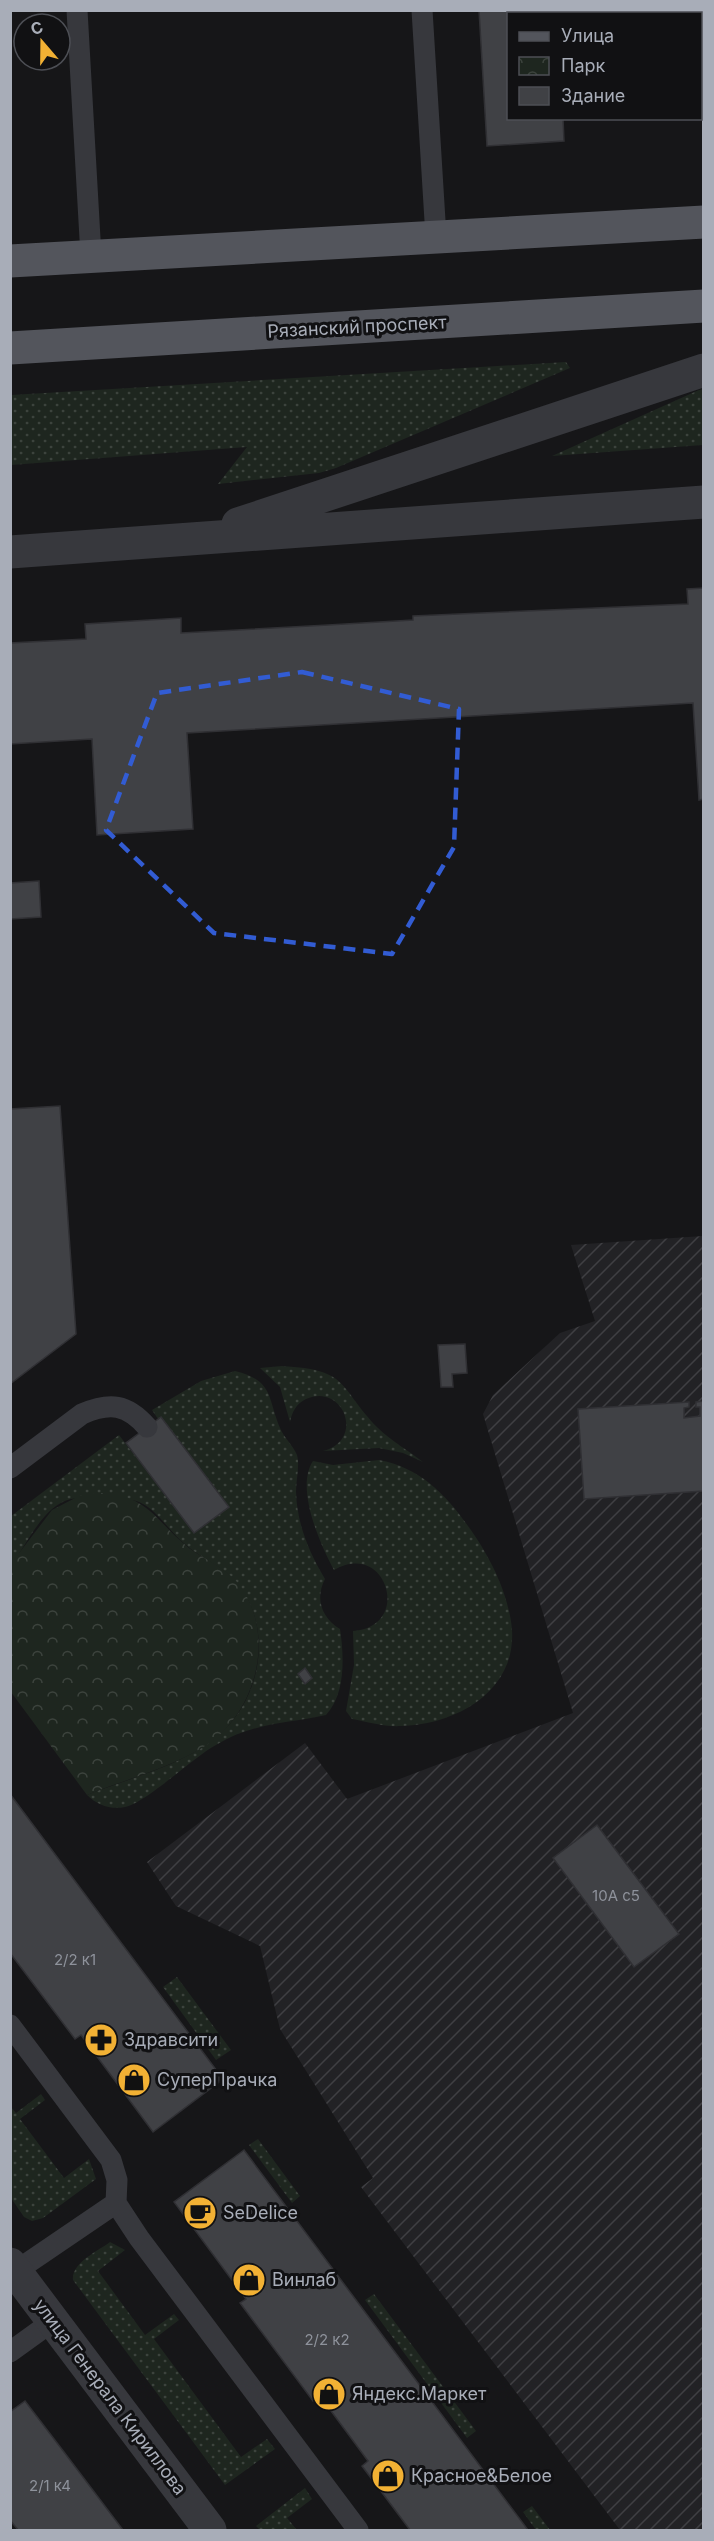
<svg xmlns="http://www.w3.org/2000/svg" width="714" height="2541" viewBox="0 0 714 2541" font-family="Inter,sans-serif">
  <style>
    .industrial { fill: url(#industrial-furrows) }
    .grass { fill: url(#grass-dots) }
    .park { fill: url(#park-crowns) }
    .building { fill: #404145; stroke: #303034; stroke-width: 1.5 }
    .lines { fill: none; stroke-linecap: round; stroke-linejoin: round }
    .service { stroke: #37383d; stroke-width: 21 }
    .minor { stroke: #37383d; stroke-width: 33 }
    .tertiary { stroke: #37383d; stroke-width: 33 }
    .primary { stroke: #53555c; stroke-width: 33 }
    .marked { fill: none; stroke: #325cd3; stroke-width: 4.5; stroke-dasharray: 12 8; stroke-linejoin: round }
    .labels { text-anchor: middle; stroke-width: 6; stroke-linejoin: round; paint-order: stroke }
    .number-label { font-size: 15px; fill: #8e929b }
    .street-label { font-size: 18px; fill: #a8adb8; stroke: #111113 }
    .poi-label { font-size: 18px; fill: #a8adb8; stroke: #111113; text-anchor: start }
  </style>
  <defs>
    <pattern id="industrial-furrows" width="10" height="10" patternUnits="userSpaceOnUse" patternTransform="scale(1.5)"><rect width="10" height="10" fill="#222225"/><path d="M-1 1l2-2M0 10L10 0M9 11l2-2" fill="none" stroke="#3f3f43"/></pattern>
    <pattern id="grass-dots" width="8" height="8" patternUnits="userSpaceOnUse" patternTransform="scale(1.5)"><rect width="8" height="8" fill="#1e261f"/><path d="M2 2h.1M6 6h.1" fill="none" stroke="#3c433d" stroke-width="1.8" stroke-linecap="round"/></pattern>
    <pattern id="park-crowns" width="20" height="18" patternUnits="userSpaceOnUse" patternTransform="scale(1.5)"><rect width="20" height="18" fill="#1e261f"/><path d="M2 6a3 3 0 1 1 6 0M12 15a3 3 0 1 1 6 0" fill="none" stroke="#3c433d"/></pattern>
  </defs>
  <rect width="100%" height="100%" fill="#161618"/>
  <!-- industrial -->
  <path class="industrial" d="M 703,1236 L 703,2530 L 620,2530 L 361,2187 L 373,2178 L 280,2029 L 260,1946 L 176,1906 L 147,1862 L 305,1743 L 347,1799 L 573,1713 L 483,1414 L 493,1395 L 560,1333 L 595,1321 L 571,1245 Z"/>
  <!-- grass -->
  <path class="grass" d="M 566,362 L 570,368 L 336,468 L 319,473 L 218,484 L 247,447 L 11,465 L 11,395 Z
    M 703,389 L 703,445 L 552,456 L 699,390 Z
    M 282,1366 C 351,1370 337,1386 378,1428 C 391,1441 408,1450 423,1462 L 403,1453 L 379,1448 L 323,1451 C 366,1440 343,1382 306,1399 C 296,1404 292,1412 290,1422 L 280,1387 L 260,1368 Z
    M 235,1371 C 274,1381 267,1397 280,1428 C 284,1438 293,1445 297,1455 C 300,1466 296,1480 296,1492 C 297,1524 309,1552 325,1579 C 315,1598 321,1617 340,1629 C 344,1655 346,1694 326,1715 C 285,1724 255,1722 216,1745 C 192,1758 146,1803 125,1807 C 111,1810 97,1805 87,1795 C 134,1776 193,1764 229,1725 C 263,1687 271,1624 237,1583 C 223,1566 202,1559 186,1545 C 170,1533 158,1510 139,1502 C 130,1498 114,1500 103,1500 C 94,1500 81,1497 71,1499 C 43,1505 27,1545 11,1565 L 11,1516 L 119,1435 L 194,1533 L 228,1507 L 161,1417 L 158,1419 L 152,1410 L 201,1381 Z
    M 379,1460 C 418,1467 445,1493 468,1526 C 489,1555 509,1593 512,1630 C 516,1692 455,1725 401,1726 C 384,1727 368,1722 352,1719 L 346,1711 L 354,1665 L 353,1631 C 413,1627 387,1539 334,1570 C 320,1544 295,1488 313,1461 L 333,1465 Z
    M 177,1977 L 231,2050 L 216,2060 L 163,1987 Z
    M 41,2094 L 45,2100 L 20,2119 L 64,2178 L 89,2159 L 96,2179 L 43,2218 L 32,2221 L 24,2217 L 11,2198 L 11,2107 L 16,2113 Z
    M 258,2139 L 300,2196 L 292,2203 L 249,2145 Z
    M 110,2242 L 125,2250 L 98,2271 L 145,2335 L 174,2314 L 179,2320 L 154,2339 L 241,2457 L 267,2439 L 275,2449 L 225,2485 L 73,2280 C 71,2263 98,2251 110,2242 Z
    M 374,2294 L 476,2431 L 467,2438 L 365,2300 Z
    M 305,2488 L 312,2499 L 287,2518 L 297,2530 L 260,2530 L 256,2526 Z
    M 532,2506 L 550,2530 L 536,2530 L 523,2512 Z"/>
  <!-- park -->
  <path class="park" d="M 100,1493 C 149,1495 155,1521 189,1548 C 205,1560 223,1566 237,1582 C 278,1632 257,1713 205,1746 C 170,1768 126,1779 87,1795 L 11,1692 L 10,1565 L 52,1510 L 79,1496 Z"/>
  <!-- building -->
  <path class="building" d="M 479,10 L 556,10 L 556,14 L 508,14 L 508,118 L 563,118 L 564,141 L 487,146 Z
    M 704,588 L 704,799 L 699,800 L 693,703 L 187,733 L 193,829 L 97,835 L 92,739 L 10,744 L 10,643 L 86,639 L 85,624 L 181,618 L 181,633 L 328,625 L 413,620 L 413,616 L 688,604 L 687,589 Z
    M 39,881 L 41,917 L 11,919 L 10,883 Z
    M 60,1106 L 76,1334 L 10,1384 L 10,1109 Z
    M 465,1344 L 467,1373 L 452,1374 L 453,1387 L 441,1387 L 438,1345 Z
    M 704,1401 L 704,1491 L 584,1499 L 578,1409 L 689,1402 L 689,1407 L 684,1408 L 684,1418 L 700,1416 L 700,1407 L 696,1407 L 696,1402 Z
    M 161,1417 L 229,1507 L 194,1533 L 126,1443 Z
    M 305,1668 L 312,1678 L 305,1684 L 298,1674 Z
    M 10,1794 L 223,2079 L 153,2132 L 81,2035 L 75,2039 L 10,1953 Z
    M 597,1825 L 679,1934 L 634,1967 L 553,1858 Z
    M 244,2150 L 353,2296 L 528,2530 L 410,2530 L 362,2466 L 368,2461 L 320,2396 L 313,2401 L 246,2311 L 240,2303 L 246,2299 L 174,2202 Z
    M 25,2401 L 64,2452 L 123,2530 L 18,2530 L 10,2520 L 10,2412 Z"/>
  <g class="lines">
    <!-- service -->
    <path class="service" d="M 77,10 L 91,256
      M 422,10 L 436,237
      M 10,1468 L 82,1414 C 110,1402 127,1404 147,1427
      M 10,2025 L 111,2160 L 117,2180 L 116,2203 L 139,2238 L 358,2530
      M 16,2271 L 116,2203
      M 10,2352 L 53,2321"/>
    <!-- minor -->
    <path class="minor" d="M 10,2264 L 210,2530"/>
    <!-- tertiary -->
    <path class="tertiary" d="M 238,524 L 704,370
      M 10,552 L 704,502"/>
    <!-- primary -->
    <path class="primary" d="M 10,261 L 704,222
      M 10,348 L 704,306"/>
  </g>
  <!-- marked area -->
  <path class="marked" d="M 302,672 L 459,709 L 454,847 L 392,954 L 214,933 L 106,830 L 157,693 Z"/>
  <!-- icons -->
  <defs>
    <g id="pharmacy-disc" transform="scale(1.725)"><circle r="9.5" fill="#f2b134" stroke="#111113"/><path d="M-2-6h4v4h4v4h-4v4h-4v-4h-4v-4h4Z" fill="#111"/></g>
    <g id="shop-disc" transform="scale(1.725)"><circle r="9.5" fill="#f2b134" stroke="#111113"/><path d="M-5-2.5h2.3a2.7 3.5 0 0 1 5.4 0H5L5.5 6h-11ZM-1.5-2.5h3a1.5 2.3 0 0 0-3 0Z" fill="#111"/></g>
    <g id="cafe-disc" transform="scale(1.725)"><circle r="9.5" fill="#f2b134" stroke="#111113"/><path d="M-5.5-4.5H6V0H3Q3 3.5 0 3.5H-2.5Q-5.5 3.5-5.5 0ZM3-3.2v2h1.7v-2ZM-6 4.5H4V6H-6Z" fill="#111"/></g>
  </defs>
  <g fill-rule="evenodd">
    <use href="#pharmacy-disc" x="101" y="2040"/>
    <use href="#shop-disc" x="134" y="2080"/>
    <use href="#cafe-disc" x="200" y="2213"/>
    <use href="#shop-disc" x="249" y="2280"/>
    <use href="#shop-disc" x="329" y="2394"/>
    <use href="#shop-disc" x="388" y="2476"/>
  </g>
  <g class="labels">
    <!-- number labels -->
    <g class="number-label">
      <text x="616" y="1901">10А с5</text>
      <text x="75" y="1965">2/2 к1</text>
      <text x="327" y="2345">2/2 к2</text>
      <text x="50" y="2491">2/1 к4</text>
    </g>
    <!-- street labels -->
    <g class="street-label">
      <text transform="translate(357 327) rotate(-3)" y="6">Рязанский проспект</text>
      <text transform="translate(110 2397) rotate(53)" y="6">улица Генерала Кириллова</text>
    </g>
    <!-- poi labels -->
    <g class="poi-label">
      <text x="124" y="2046">Здравсити</text>
      <text x="157" y="2086">СуперПрачка</text>
      <text x="223" y="2219">SeDelice</text>
      <text x="272" y="2286">Винлаб</text>
      <text x="352" y="2400">Яндекс.Маркет</text>
      <text x="411" y="2482">Красное&amp;Белое</text>
    </g>
  </g>
  <!-- border -->
  <rect width="714" height="2541" fill="none" stroke="#a8adb8" stroke-width="24"/>
  <!-- legend -->
  <rect x="507" y="12" width="195" height="108" fill="#111113" stroke="#4d4f55" stroke-width="1.5"/>
  <rect x="519" y="32" width="30" height="9" fill="#53555c" stroke="#4d4f55" stroke-width="1.5"/>
  <text x="561" y="42" font-size="18" fill="#a8adb8">Улица</text>
  <rect x="519" y="57" width="30" height="18" fill="url(#park-crowns)" stroke="#4d4f55" stroke-width="1.5"/>
  <text x="561" y="72" font-size="18" fill="#a8adb8">Парк</text>
  <rect x="519" y="87" width="30" height="18" fill="#404145" stroke="#4d4f55" stroke-width="1.5"/>
  <text x="561" y="102" font-size="18" fill="#a8adb8">Здание</text>
  <!-- north arrow -->
  <g transform="translate(42 42) rotate(340)"><circle r="28" fill="#111113" stroke="#4d4f55" stroke-width="1.5"/>
  <path d="M0-4.5L10 22L0 15L-10 22Z" fill="#f2b134"/>
  <text y="-9" font-size="16" font-weight="bold" text-anchor="middle" fill="#a8adb8">С</text>
  </g>
</svg>
